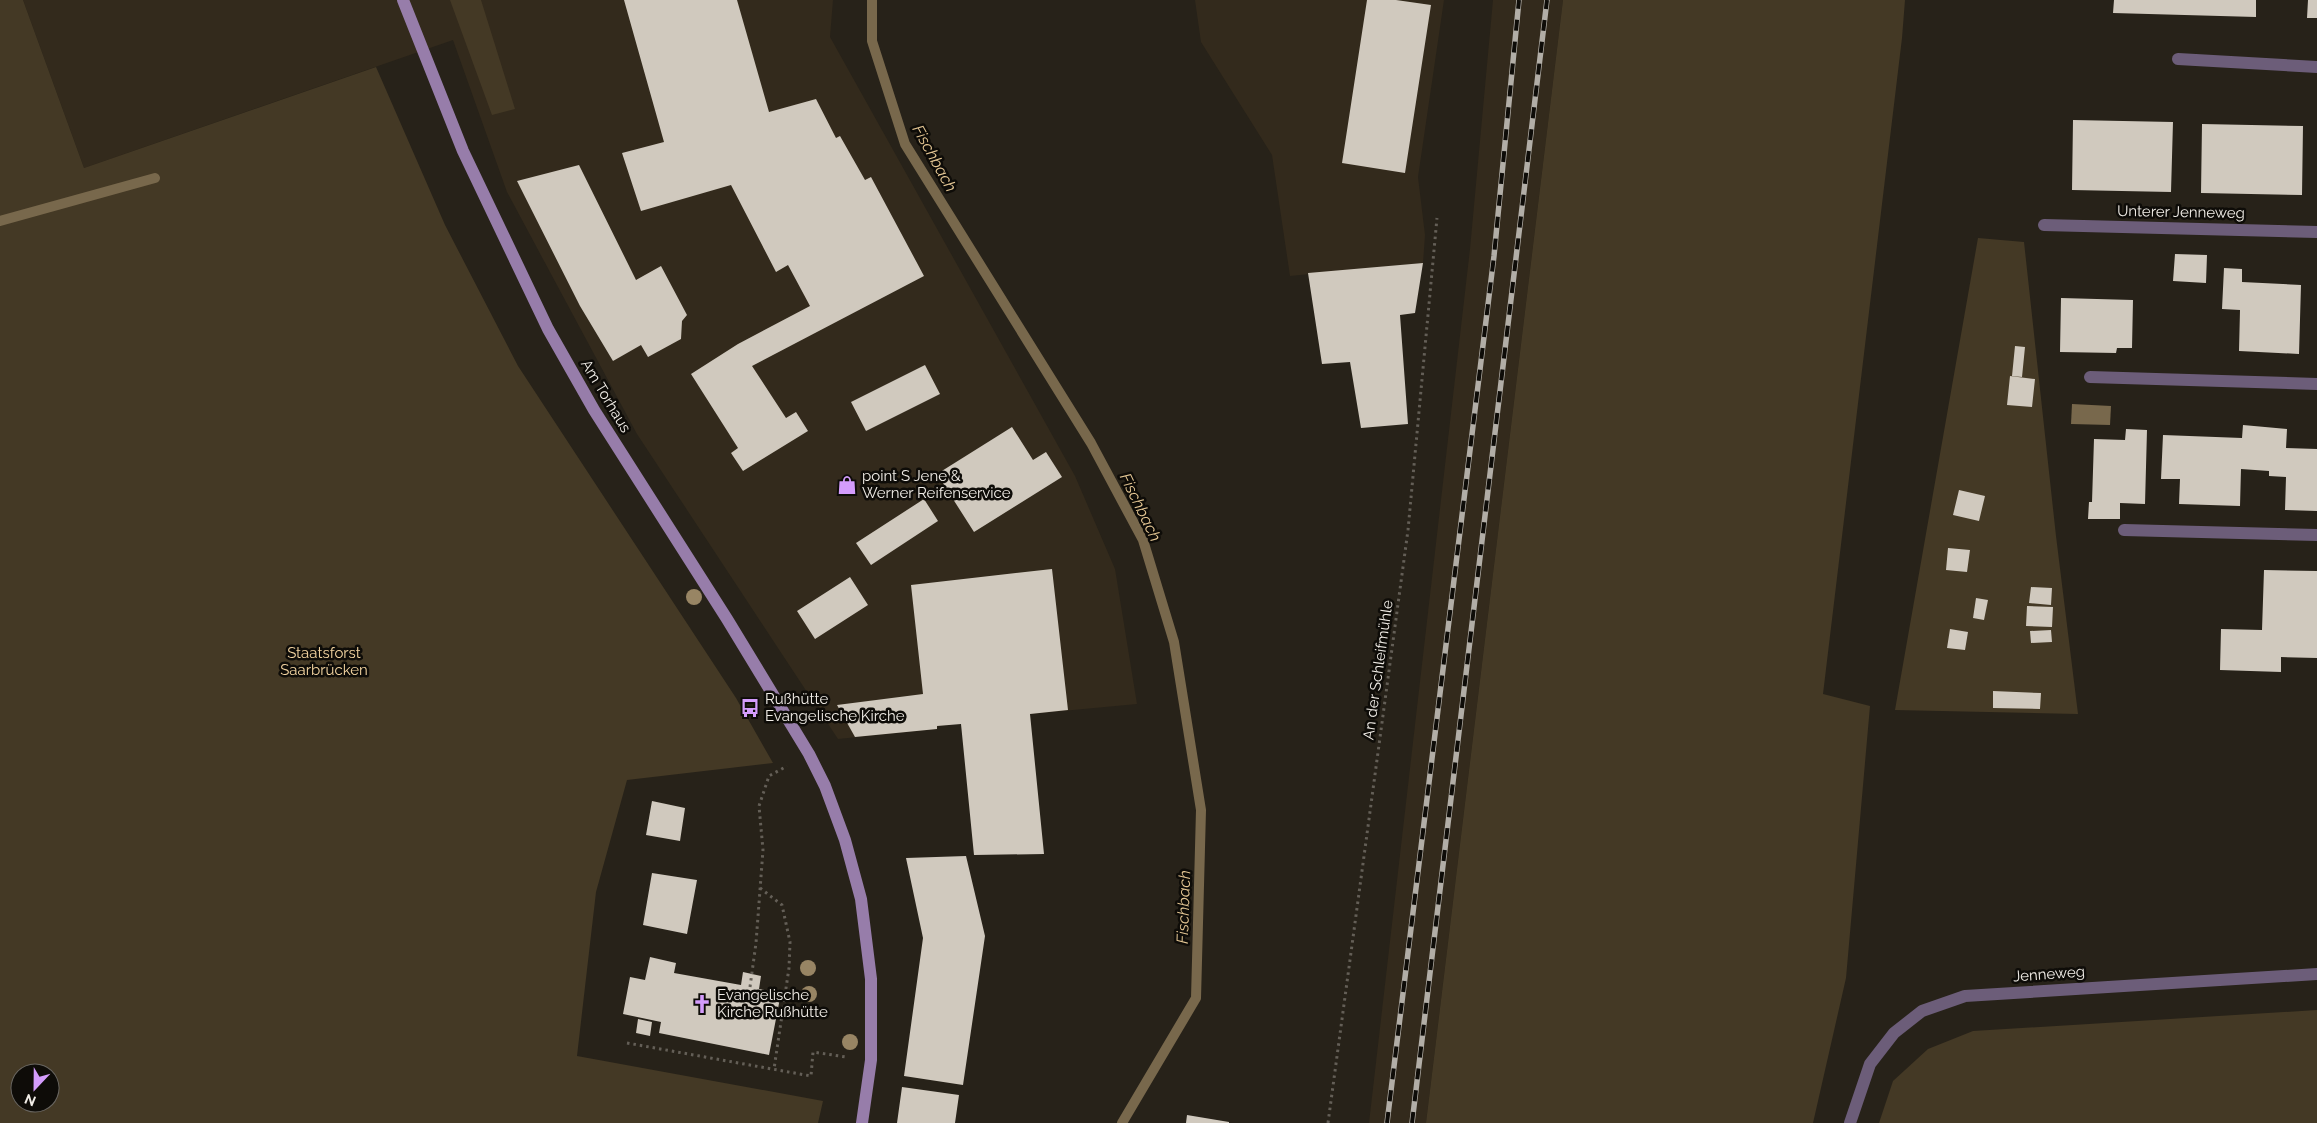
<svg xmlns="http://www.w3.org/2000/svg" width="2317" height="1123" viewBox="0 0 2317 1123" font-family="Raleway,sans-serif">
  <style>
    .built { fill: #332a1c }
    .green { fill: #443925; fill-rule: evenodd }
    .water { fill: #78684c }
    .lines { fill: none; stroke-linecap: round; stroke-linejoin: round }
    .stream { stroke: #78684c; stroke-width: 10 }
    .building { fill: #d0c9be }
    .path { stroke: #645f57; stroke-width: 3; stroke-dasharray: 2.5 4; stroke-linecap: butt }
    .service { stroke: #6c5d79; stroke-width: 12 }
    .minor { stroke: #6c5d79; stroke-width: 12 }
    .secondary { stroke: #977daa; stroke-width: 12 }
    .rail-casing { stroke: #b2aea7; stroke-width: 5.5 }
    .rail { stroke: #0e0c08; stroke-width: 4; stroke-dasharray: 11; stroke-linecap: butt }
    .tree { fill: #988564 }
    .labels { text-anchor: middle; stroke-width: 5; stroke-linejoin: round; paint-order: stroke }
    .street-label { font-size: 15px; fill: #f1ede7; stroke: #0e0c08 }
    .poi-label { font-size: 15px; fill: #f1ede7; stroke: #0e0c08; text-anchor: start }
    .park-label { font-size: 15px; fill: #f5d6a2; stroke: #0e0c08 }
    .water-label { font-size: 16px; font-style: italic; fill: #e5c794; stroke: #0e0c08 }
  </style>
  <rect width="100%" height="100%" fill="#272219"/>
  <!-- built -->
  <path class="built" d="M 23,0 L 833,0 L 830,37 L 1075,476 L 1115,569 L 1137,704 L 1030,714 L 938,726 L 937,729 L 838,739 L 637,434 L 507,192 L 453,40 L 84,168 Z
    M 1195,0 L 1444,0 L 1418,177 L 1425,235 L 1423,263 L 1290,276 L 1272,155 L 1201,42 Z
    M 1493,0 L 1563,0 L 1426,1123 L 1369,1123 L 1470,249 Z"/>
  <!-- green -->
  <path class="green" d="M 0,0 L 23,0 L 84,168 L 376,67 L 445,225 L 518,366 L 736,698 L 773,763 L 627,780 L 596,892 L 577,1056 L 823,1101 L 818,1123 L 0,1123 ZM 20,1073 L 50,1073 L 50,1103 L 20,1103 Z
    M 450,0 L 481,0 L 515,109 L 492,115 Z
    M 1563,0 L 1905,0 L 1902,38 L 1823,694 L 1870,706 L 1846,978 L 1813,1123 L 1426,1123 Z
    M 1978,238 L 2024,242 L 2056,536 L 2078,714 L 1895,710 Z
    M 2317,1010 L 2317,1123 L 1879,1123 L 1893,1081 L 1928,1049 L 1973,1031 Z"/>
  <!-- water -->
  <path class="water" d="M 2072,404 L 2111,406 L 2110,425 L 2071,424 Z"/>
  <g class="lines">
    <!-- stream -->
    <path class="stream" d="M 872,0 L 872,41 L 905,144 L 1091,443 L 1143,540 L 1174,642 L 1201,810 L 1196,998 L 1122,1123
      M 0,221 L 155,178"/>
  </g>
  <!-- building -->
  <path class="building" d="M 624,0 L 737,0 L 769,112 L 816,99 L 836,138 L 840,136 L 865,180 L 871,177 L 924,276 L 752,366 L 786,418 L 796,412 L 808,431 L 743,471 L 731,453 L 738,448 L 691,374 L 738,344 L 810,306 L 788,265 L 776,272 L 731,185 L 641,211 L 622,153 L 664,142 Z
    M 1367,0 L 1396,0 L 1431,5 L 1405,173 L 1342,163 Z
    M 2114,0 L 2256,0 L 2256,17 L 2113,13 Z
    M 2308,0 L 2317,0 L 2317,18 L 2307,18 Z
    M 2073,120 L 2173,122 L 2171,192 L 2072,190 Z
    M 2202,124 L 2303,126 L 2302,195 L 2201,193 Z
    M 579,165 L 636,280 L 661,266 L 687,315 L 682,321 L 681,339 L 648,357 L 641,345 L 613,361 L 580,306 L 517,181 Z
    M 2175,254 L 2207,255 L 2206,283 L 2173,281 Z
    M 1423,263 L 1415,313 L 1400,315 L 1408,424 L 1361,428 L 1350,362 L 1322,364 L 1308,273 Z
    M 2224,268 L 2242,269 L 2242,282 L 2301,285 L 2299,354 L 2239,351 L 2240,310 L 2222,309 Z
    M 2061,298 L 2133,300 L 2132,348 L 2117,348 L 2116,353 L 2060,352 Z
    M 2015,346 L 2025,347 L 2022,377 L 2012,376 Z
    M 925,365 L 940,394 L 866,431 L 851,402 Z
    M 2010,376 L 2035,379 L 2032,407 L 2007,405 Z
    M 2243,425 L 2287,429 L 2286,448 L 2317,449 L 2317,511 L 2285,510 L 2286,477 L 2269,476 L 2269,471 L 2241,469 L 2240,506 L 2179,504 L 2180,479 L 2161,479 L 2163,435 L 2242,438 Z
    M 1012,427 L 1033,460 L 1046,452 L 1062,477 L 974,532 L 937,474 Z
    M 2126,429 L 2147,430 L 2145,504 L 2120,503 L 2120,519 L 2088,519 L 2089,502 L 2092,502 L 2094,439 L 2125,440 Z
    M 1959,490 L 1985,496 L 1979,521 L 1953,515 Z
    M 924,499 L 938,521 L 871,565 L 856,543 Z
    M 1948,548 L 1970,550 L 1967,572 L 1946,570 Z
    M 1052,569 L 1068,710 L 1030,714 L 1044,854 L 974,855 L 961,724 L 937,726 L 937,729 L 855,737 L 837,705 L 923,694 L 911,585 Z
    M 2264,570 L 2317,571 L 2317,658 L 2281,657 L 2281,672 L 2220,670 L 2221,629 L 2262,630 Z
    M 850,577 L 868,605 L 815,639 L 797,611 Z
    M 2031,587 L 2052,588 L 2051,605 L 2029,603 Z
    M 1976,598 L 1988,600 L 1984,620 L 1973,618 Z
    M 2027,606 L 2053,607 L 2052,627 L 2026,626 Z
    M 1950,629 L 1968,632 L 1965,650 L 1947,648 Z
    M 2051,630 L 2052,642 L 2031,643 L 2030,631 Z
    M 1993,691 L 2041,693 L 2040,709 L 1993,708 Z
    M 652,801 L 685,808 L 680,841 L 646,835 Z
    M 966,856 L 985,936 L 963,1085 L 904,1076 L 923,938 L 906,858 Z
    M 652,873 L 697,880 L 687,934 L 643,925 Z
    M 650,957 L 676,963 L 674,973 L 741,985 L 743,972 L 761,976 L 759,989 L 781,993 L 769,1055 L 659,1033 L 661,1022 L 623,1014 L 630,977 L 645,980 Z
    M 638,1019 L 652,1022 L 650,1036 L 636,1033 Z
    M 902,1087 L 959,1095 L 955,1123 L 897,1123 Z
    M 1187,1115 L 1229,1122 L 1229,1123 L 1186,1123 Z"/>
  <g class="lines">
    <!-- path -->
    <path class="path" d="M 760,888 L 782,905 L 790,942 L 789,968 L 774,1069
      M 750,987 L 756,943 L 763,850 L 759,806 L 769,776 L 787,766
      M 627,1043 L 811,1076 L 813,1052 L 846,1057
      M 1328,1123 L 1408,530 L 1437,218"/>
    <!-- service -->
    <path class="service" d="M 2178,59 L 2317,67
      M 2044,225 L 2317,232
      M 2090,377 L 2317,384
      M 2124,530 L 2317,535"/>
    <!-- minor -->
    <path class="minor" d="M 1850,1123 L 1870,1064 L 1894,1033 L 1922,1011 L 1965,996 L 2317,974"/>
    <!-- secondary -->
    <path class="secondary" d="M 403,0 L 463,151 L 548,329 L 594,410 L 727,619 L 809,754 L 825,786 L 845,840 L 861,899 L 871,979 L 871,1060 L 862,1123"/>
    <!-- rail casing -->
    <g class="rail-casing">
      <path id="rail" d="M 1387,1123 L 1494,256 L 1519,0
        M 1412,1123 L 1547,0"/>
    </g>
    <!-- rail -->
    <use href="#rail" class="rail"/>
  </g>
  <!-- trees -->
  <g class="tree">
    <circle cx="694" cy="597" r="8"/>
    <circle cx="808" cy="968" r="8"/>
    <circle cx="809" cy="994" r="8"/>
    <circle cx="850" cy="1042" r="8"/>
  </g>
  <!-- icons -->
  <defs>
    <g id="shop-bare" transform="scale(1.5)"><path d="M-5-2.5h2.3a2.7 3.5 0 0 1 5.4 0H5L5.5 6h-11ZM-1.5-2.5h3a1.5 2.3 0 0 0-3 0Z" fill="#d49cfc" stroke="#0e0c08" stroke-width="2.5" paint-order="stroke"/></g>
    <g id="bus-bare" transform="scale(1.5)"><path d="M-5-6H5V4H4V6H2V4H-2V6H-4V4H-5ZM-3.5-4V0h7V-4ZM-3.5 1.2v1.5H-2V1.2ZM2 1.2v1.5H3.5V1.2Z" fill="#d49cfc" stroke="#0e0c08" stroke-width="2.5" paint-order="stroke"/></g>
    <g id="church-bare" transform="scale(1.5)"><path d="M-1.2-6h2.4v3.5h3.3v2.4h-3.3V6h-2.4V-.1h-3.3v-2.4h3.3Z" fill="#d49cfc" stroke="#0e0c08" stroke-width="2.5" paint-order="stroke"/></g>
  </defs>
  <g fill-rule="evenodd">
    <use href="#shop-bare" x="847" y="485"/>
    <use href="#bus-bare" x="750" y="708"/>
    <use href="#church-bare" x="702" y="1004"/>
  </g>
  <g class="labels">
    <!-- street labels -->
    <g class="street-label">
      <text transform="translate(2181 212) rotate(1)" y="5">Unterer Jenneweg</text>
      <text transform="translate(606 396) rotate(59)" y="5">Am Torhaus</text>
      <text transform="translate(1378 670) rotate(-82)" y="5">An der Schleifmühle</text>
      <text transform="translate(2049 974) rotate(-4)" y="5">Jenneweg</text>
    </g>
    <!-- poi labels -->
    <g class="poi-label">
      <text x="862" y="481">point S Jene &amp;<tspan x="862" dy="17">Werner Reifenservice</tspan></text>
      <text x="765" y="704">Rußhütte<tspan x="765" dy="17">Evangelische Kirche</tspan></text>
      <text x="717" y="1000">Evangelische<tspan x="717" dy="17">Kirche Rußhütte</tspan></text>
    </g>
    <!-- park labels -->
    <g class="park-label">
      <text x="324" y="658">Staatsforst<tspan x="324" dy="17">Saarbrücken</tspan></text>
    </g>
    <!-- water labels -->
    <g class="water-label">
      <text transform="translate(935 158) rotate(61)" y="6">Fischbach</text>
      <text transform="translate(1141 507) rotate(64)" y="6">Fischbach</text>
      <text transform="translate(1183 907) rotate(-88)" y="6">Fischbach</text>
    </g>
  </g>
  <!-- north arrow -->
  <g transform="translate(35 1088) rotate(202)"><circle r="24" fill="#0e0c08" stroke="#696661"/>
  <path d="M0-4L9 19L0 12L-9 19Z" fill="#d49cfc"/>
  <text y="-8" font-size="14" font-weight="bold" text-anchor="middle" fill="#f1ede7">N</text>
  </g>
</svg>
